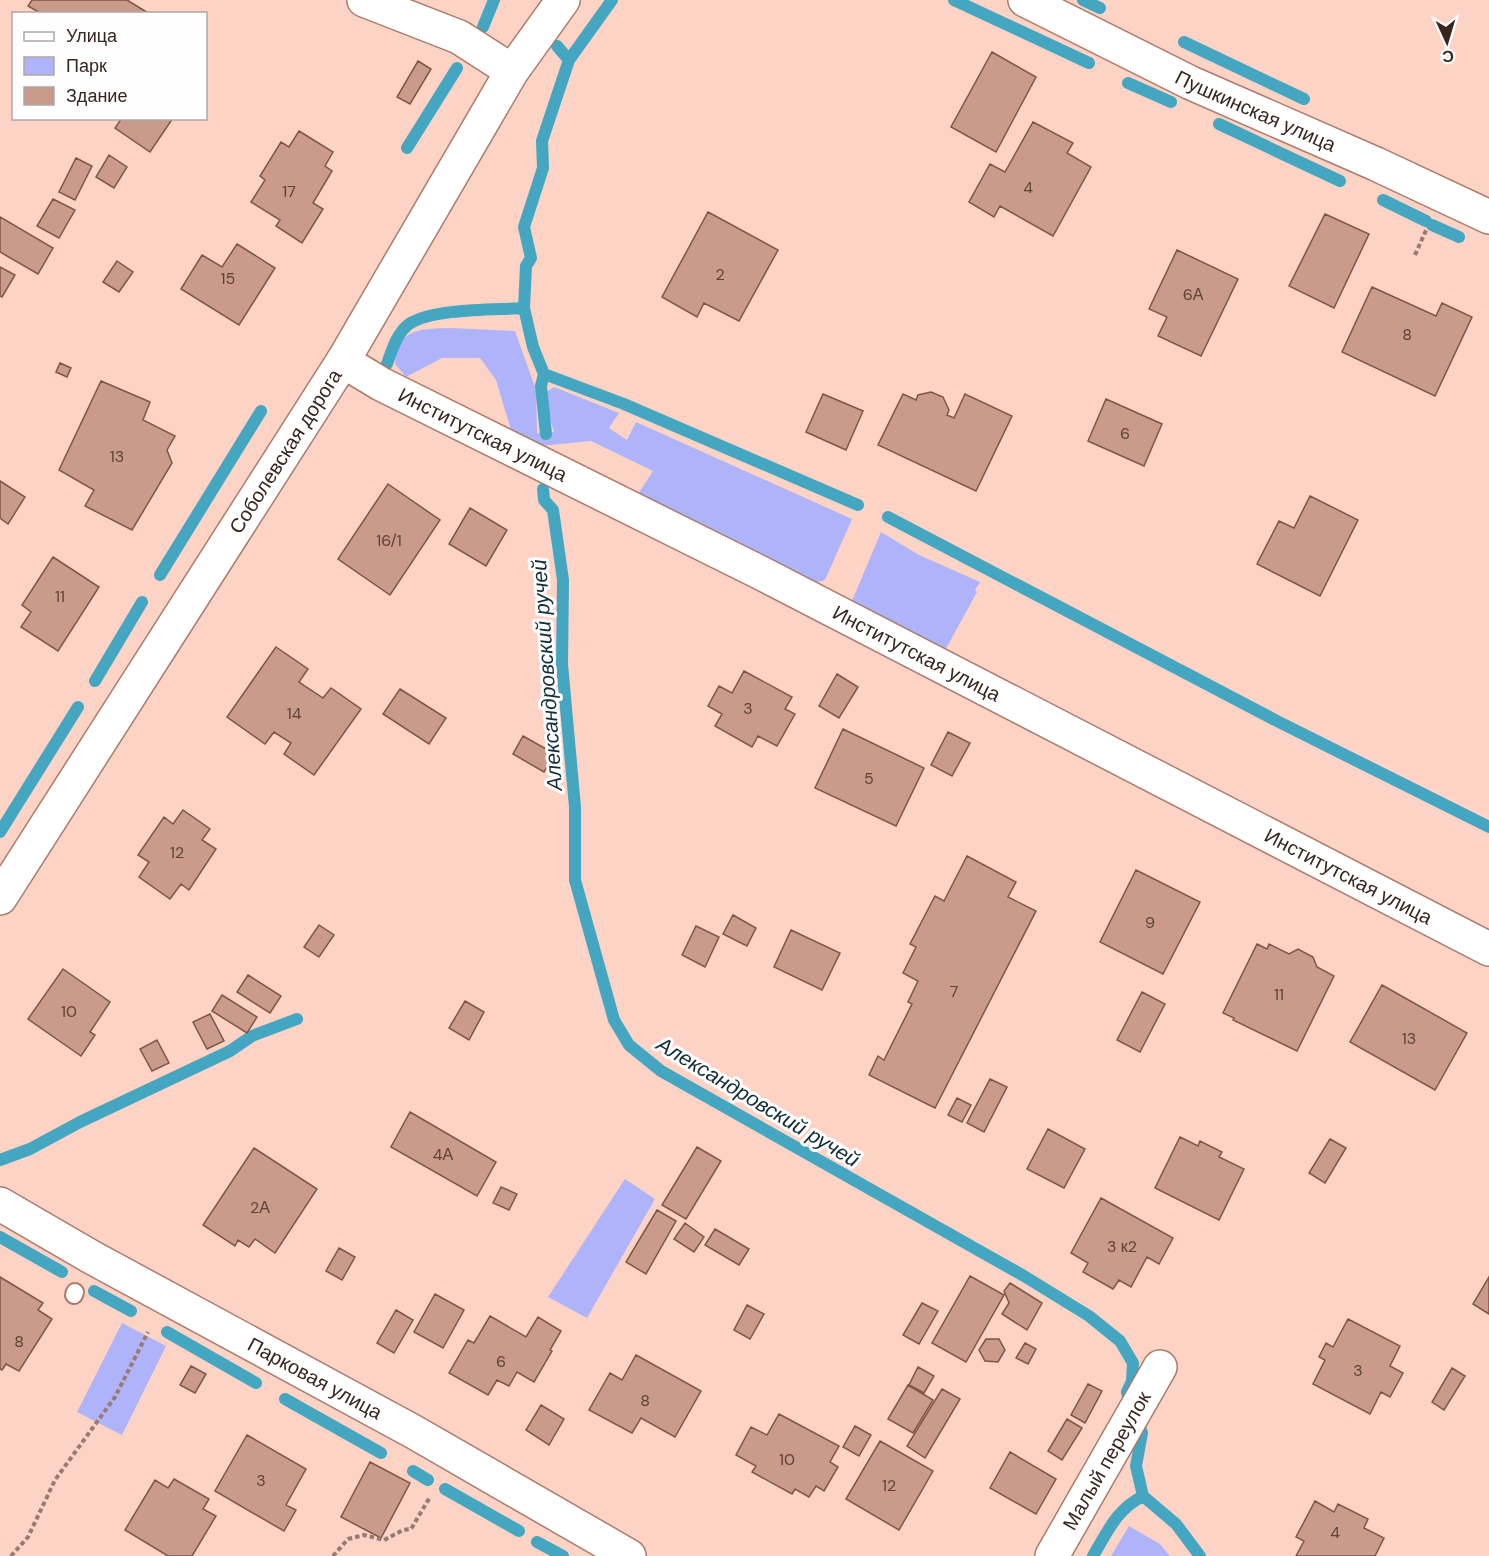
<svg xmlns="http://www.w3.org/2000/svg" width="1489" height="1556" viewBox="0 0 1489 1556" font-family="'DM Sans',sans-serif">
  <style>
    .green { fill: #afb4fa }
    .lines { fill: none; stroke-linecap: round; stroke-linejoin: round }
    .stream { stroke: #45a6c2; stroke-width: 12 }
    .building { fill: #ca9b8a; stroke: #805546; stroke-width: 1.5 }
    .service-casing { stroke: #aa7c6c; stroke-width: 20 }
    .minor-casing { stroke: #aa7c6c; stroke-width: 36 }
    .tertiary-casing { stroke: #aa7c6c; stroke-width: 36 }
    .path { stroke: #987a70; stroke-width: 4; stroke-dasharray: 4.5 3; stroke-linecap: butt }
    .service { stroke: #fff; stroke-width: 16 }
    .minor { stroke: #fff; stroke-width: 33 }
    .tertiary { stroke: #fff; stroke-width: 33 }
    .labels { text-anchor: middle; stroke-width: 6; stroke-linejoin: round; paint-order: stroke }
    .number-label { font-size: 16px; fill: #5c4239 }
    .street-label { font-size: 20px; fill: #38251e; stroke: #fefefe }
    .water-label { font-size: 21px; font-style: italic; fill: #102e37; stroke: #fefefe }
  </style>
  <rect width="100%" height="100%" fill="#fcd3c5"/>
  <!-- green -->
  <path class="green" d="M 450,328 L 515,331 L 536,390 L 537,433 L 546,434 L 554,432 L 542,395 L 554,387 L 619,413 L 609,428 L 627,440 L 636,422 L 852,519 L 825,580 L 806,586 L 638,494 L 653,471 L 591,441 L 541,446 L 511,430 L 496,380 L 480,358 L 442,358 L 406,377 L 395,364 C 397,328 421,329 450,328 Z
    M 881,532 L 919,555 L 980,582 L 975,590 L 977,592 L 943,654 L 849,608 Z
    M 625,1179 L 655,1199 L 587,1318 L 548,1297 Z
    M 122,1323 L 166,1346 L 122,1435 L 77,1412 Z
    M 1129,1526 L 1160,1544 L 1170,1556 L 1111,1556 Z"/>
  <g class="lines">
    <!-- stream -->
    <path class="stream" d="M 954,0 L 1089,63
      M 1083,0 L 1100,8
      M 483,27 L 494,0
      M 1184,42 L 1304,99
      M 569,60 L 612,0
      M 1128,83 L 1171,102
      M 1219,124 L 1340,181
      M 407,148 L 457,68
      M 1383,200 L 1426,221
      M 1432,225 L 1459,237
      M 387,364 C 392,350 397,333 409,324 C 433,308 494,310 524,308
      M 544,374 L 624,404 L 858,505
      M 546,434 L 541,386 L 544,374 L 533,347 L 524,308 L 526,266 L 531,258 L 524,227 L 543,168 L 542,141 L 569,60 L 557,46
      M 543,489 L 544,500 L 553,510 L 563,580 L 562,664 L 575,807 L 575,880 L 614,1020 L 629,1045 L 661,1071 L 1024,1276 L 1089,1316 L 1120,1341 L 1133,1363 L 1132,1381 L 1127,1392 L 1129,1399
      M 888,517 L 1277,721 L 1489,827
      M 160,575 L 261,411
      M 95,681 L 142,602
      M 0,832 L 78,707
      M 0,1160 L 30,1149 L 80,1122 L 230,1051 L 252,1036 L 297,1019
      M 0,1237 L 62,1272
      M 94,1291 L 131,1311
      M 167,1332 L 256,1383
      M 285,1399 L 381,1453
      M 1140,1427 L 1142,1433 L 1136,1466 L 1143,1496 L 1176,1524 L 1200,1556
      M 413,1471 L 428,1480
      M 445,1489 L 519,1531
      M 537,1542 L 563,1556
      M 1093,1556 C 1108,1531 1116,1510 1143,1496"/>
  </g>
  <!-- building -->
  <path class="building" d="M 32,0 L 127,0 L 150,14 L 42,14 L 28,6 Z
    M 992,52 L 1036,77 L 996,152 L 951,127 Z
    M 418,61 L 431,69 L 410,104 L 397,97 Z
    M 122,118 L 173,118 L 150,152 L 115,128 Z
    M 1033,122 L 1073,143 L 1067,153 L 1091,167 L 1053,236 L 1000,206 L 994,217 L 969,202 L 990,164 L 1005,172 Z
    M 299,131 L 333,152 L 325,166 L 332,171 L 313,203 L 323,209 L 302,243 L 276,226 L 280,220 L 251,202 L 265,180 L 260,176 L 281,142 L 289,147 Z
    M 109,155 L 127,167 L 114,188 L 96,177 Z
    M 76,158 L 92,166 L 75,200 L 59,192 Z
    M 53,199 L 75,210 L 59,238 L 37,226 Z
    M 708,212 L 778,250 L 739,321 L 704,303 L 697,317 L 662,297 Z
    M 1325,214 L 1369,234 L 1334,308 L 1289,286 Z
    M 0,217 L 53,248 L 38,274 L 0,252 Z
    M 237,244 L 275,268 L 239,325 L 181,289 L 202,255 L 222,267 Z
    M 1177,250 L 1238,279 L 1201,356 L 1158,336 L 1167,317 L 1149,309 Z
    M 117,261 L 133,272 L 119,292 L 103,282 Z
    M 0,267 L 15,275 L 2,297 L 0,296 Z
    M 1372,287 L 1436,316 L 1442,303 L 1472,317 L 1435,396 L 1342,352 Z
    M 60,363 L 71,368 L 67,377 L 56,372 Z
    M 101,381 L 150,402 L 143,420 L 175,436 L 167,450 L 172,463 L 132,530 L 85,506 L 94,490 L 59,470 Z
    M 931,392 L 943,397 L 949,410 L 947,415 L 954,418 L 965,394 L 1012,416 L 976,491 L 878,445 L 903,394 L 916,400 L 918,395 Z
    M 823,394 L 863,411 L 846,450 L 806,432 Z
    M 1106,399 L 1162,424 L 1144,466 L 1088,441 Z
    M 0,481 L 25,497 L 8,524 L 0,518 Z
    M 388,484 L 440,520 L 390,595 L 338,559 Z
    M 1310,496 L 1358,520 L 1320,596 L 1257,564 L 1279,521 L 1294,528 Z
    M 470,508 L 507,530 L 486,566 L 449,544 Z
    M 53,557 L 99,587 L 58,651 L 21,627 L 31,612 L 22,605 Z
    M 276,647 L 308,669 L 299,682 L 323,698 L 331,688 L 361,709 L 314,775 L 284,754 L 291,743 L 274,732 L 265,744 L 227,717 Z
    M 744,671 L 792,697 L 785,709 L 795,714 L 777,746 L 758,736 L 752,747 L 715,726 L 722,714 L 708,706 L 719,686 L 732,693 Z
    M 837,674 L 858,687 L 839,718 L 819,706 Z
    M 400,689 L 446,718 L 429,744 L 383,714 Z
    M 843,729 L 924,768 L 896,826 L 815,788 Z
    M 948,732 L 970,743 L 952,776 L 931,765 Z
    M 523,736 L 555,754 L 544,772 L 513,754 Z
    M 183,810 L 210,829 L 202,840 L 216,849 L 189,890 L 181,884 L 170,899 L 139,877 L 149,862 L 138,855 L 164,817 L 173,824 Z
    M 967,856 L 1016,882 L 1008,897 L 1036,911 L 935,1108 L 869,1075 L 878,1056 L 884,1060 L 912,1004 L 908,1002 L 918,981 L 903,973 L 916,947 L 910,944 L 935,896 L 944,901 Z
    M 1136,870 L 1200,902 L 1163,974 L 1100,942 Z
    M 733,915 L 756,928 L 747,946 L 723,934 Z
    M 319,925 L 334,935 L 319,957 L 304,947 Z
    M 696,926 L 719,937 L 705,967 L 682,955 Z
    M 791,930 L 840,953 L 822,990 L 774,967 Z
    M 1257,944 L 1267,949 L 1269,944 L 1289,954 L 1298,949 L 1313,957 L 1317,967 L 1334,976 L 1297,1051 L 1233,1020 L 1234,1018 L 1223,1013 Z
    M 63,969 L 110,1002 L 90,1032 L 95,1035 L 81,1056 L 28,1019 Z
    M 248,975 L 281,996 L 270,1013 L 237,992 Z
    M 1382,985 L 1467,1033 L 1435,1090 L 1350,1042 Z
    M 1142,992 L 1165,1004 L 1140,1052 L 1117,1040 Z
    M 222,995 L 257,1017 L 247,1033 L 212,1011 Z
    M 465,1001 L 484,1012 L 469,1040 L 449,1028 Z
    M 210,1014 L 224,1041 L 207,1049 L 193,1022 Z
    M 157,1040 L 169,1063 L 152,1071 L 140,1049 Z
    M 990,1079 L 1007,1087 L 984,1132 L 967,1123 Z
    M 957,1098 L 971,1105 L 962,1122 L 948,1115 Z
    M 410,1112 L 496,1162 L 477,1196 L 391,1147 Z
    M 1048,1129 L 1085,1149 L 1064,1188 L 1027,1169 Z
    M 1180,1137 L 1198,1146 L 1200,1141 L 1222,1152 L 1219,1157 L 1244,1169 L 1219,1220 L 1155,1188 Z
    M 1330,1139 L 1346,1148 L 1325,1183 L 1309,1173 Z
    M 697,1147 L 721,1161 L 686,1219 L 662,1205 Z
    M 254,1148 L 317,1189 L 275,1253 L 255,1239 L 249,1247 L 238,1240 L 235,1246 L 203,1225 Z
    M 501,1187 L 517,1194 L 509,1210 L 493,1203 Z
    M 1101,1198 L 1173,1238 L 1159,1264 L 1147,1257 L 1131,1287 L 1119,1280 L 1113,1289 L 1083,1272 L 1088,1263 L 1071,1253 Z
    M 657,1210 L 676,1221 L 646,1274 L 626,1262 Z
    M 685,1223 L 704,1237 L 694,1252 L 674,1239 Z
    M 715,1229 L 749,1249 L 739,1265 L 705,1245 Z
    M 339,1248 L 355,1257 L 342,1280 L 326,1271 Z
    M 970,1276 L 1004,1295 L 966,1362 L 932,1343 Z
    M 0,1277 L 43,1303 L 38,1310 L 52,1319 L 19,1371 L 6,1364 L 2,1370 L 0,1369 Z
    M 1489,1277 L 1489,1314 L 1473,1304 Z
    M 1010,1283 L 1042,1303 L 1027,1330 L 1002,1314 L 1009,1303 L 1004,1291 Z
    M 435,1294 L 464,1310 L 443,1348 L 414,1332 Z
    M 922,1303 L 938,1311 L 919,1344 L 903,1335 Z
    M 747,1305 L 764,1314 L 750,1339 L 734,1330 Z
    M 396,1310 L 413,1320 L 394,1353 L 377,1343 Z
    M 490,1316 L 526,1337 L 538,1317 L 561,1331 L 550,1350 L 552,1351 L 534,1382 L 517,1372 L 509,1386 L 497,1380 L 488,1395 L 449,1373 L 468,1340 L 474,1343 Z
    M 1348,1319 L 1400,1346 L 1390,1366 L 1403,1373 L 1390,1397 L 1381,1392 L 1370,1414 L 1313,1384 L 1325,1360 L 1319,1357 L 1326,1343 L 1333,1347 Z
    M 986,1339 L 999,1339 L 1005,1350 L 998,1362 L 985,1361 L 979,1350 Z
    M 1025,1343 L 1036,1349 L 1028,1364 L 1016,1358 Z
    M 636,1355 L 701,1391 L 675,1437 L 641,1418 L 632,1433 L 589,1410 L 610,1373 L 622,1380 Z
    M 191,1366 L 206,1374 L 195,1393 L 180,1385 Z
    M 918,1367 L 934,1376 L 924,1393 L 909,1385 Z
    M 1452,1368 L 1465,1376 L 1444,1410 L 1432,1402 Z
    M 1088,1384 L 1102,1391 L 1085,1423 L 1071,1415 Z
    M 908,1385 L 933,1400 L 913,1433 L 888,1419 Z
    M 942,1389 L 960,1399 L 925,1458 L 907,1446 Z
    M 541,1405 L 564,1419 L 549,1445 L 526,1430 Z
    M 779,1414 L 839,1446 L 830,1462 L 838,1467 L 824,1491 L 816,1486 L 809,1497 L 795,1489 L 792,1494 L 752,1472 L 756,1466 L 736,1455 L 751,1427 L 767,1435 Z
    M 1067,1419 L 1082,1428 L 1062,1460 L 1048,1451 Z
    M 855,1426 L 871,1435 L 859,1456 L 843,1447 Z
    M 247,1435 L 306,1469 L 286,1505 L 296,1510 L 284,1531 L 215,1491 Z
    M 880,1441 L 933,1471 L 899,1530 L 846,1499 Z
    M 1010,1452 L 1056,1479 L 1036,1514 L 990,1488 Z
    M 370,1462 L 410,1483 L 381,1538 L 341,1517 Z
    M 174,1479 L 209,1499 L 203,1509 L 216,1516 L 192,1556 L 168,1556 L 125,1530 L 155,1480 L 168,1488 Z
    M 1315,1501 L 1334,1512 L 1338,1504 L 1368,1519 L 1364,1528 L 1384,1538 L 1375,1556 L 1296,1556 L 1304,1541 L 1296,1537 Z"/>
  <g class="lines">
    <!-- service casing -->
    <g class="service-casing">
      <path id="service" d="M 74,1295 L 75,1292"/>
    </g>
    <!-- minor casing -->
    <g class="minor-casing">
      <g id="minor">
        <path d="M 364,0 L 459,37 L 512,71"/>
        <path id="s1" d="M 1025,0 L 1191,83 L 1376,164 L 1489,217"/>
        <path id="s2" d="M 343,361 L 381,384 L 763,574 L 1489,949"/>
        <path id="s3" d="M 0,1204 L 93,1258 L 414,1432 L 629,1556"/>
        <path id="s4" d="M 1052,1556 L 1160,1367"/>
      </g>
    </g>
    <!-- tertiary casing -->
    <g class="tertiary-casing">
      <g id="tertiary">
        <path id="s5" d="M 0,898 L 343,361 L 512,71 L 563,0"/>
      </g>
    </g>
    <!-- path -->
    <path class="path" d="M 1415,255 L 1427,228
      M 11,1556 L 28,1537 L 55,1480 L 115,1397 L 148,1332
      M 333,1556 L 348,1539 L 364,1535 L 384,1540 L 403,1530 L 411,1529 L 430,1497"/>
    <!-- service -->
    <use href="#service" class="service"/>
    <!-- minor -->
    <use href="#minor" class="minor"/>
    <!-- tertiary -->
    <use href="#tertiary" class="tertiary"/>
  </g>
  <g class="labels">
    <!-- number labels -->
    <g class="number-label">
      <text x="1028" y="193">4</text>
      <text x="289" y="197">17</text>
      <text x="720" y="280">2</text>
      <text x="228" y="284">15</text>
      <text x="1193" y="300">6А</text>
      <text x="1407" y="340">8</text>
      <text x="1125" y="439">6</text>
      <text x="117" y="462">13</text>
      <text x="389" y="546">16/1</text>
      <text x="60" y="602">11</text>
      <text x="748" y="714">3</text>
      <text x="294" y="719">14</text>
      <text x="869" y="784">5</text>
      <text x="177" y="858">12</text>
      <text x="1150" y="928">9</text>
      <text x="954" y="997">7</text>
      <text x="1279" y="1000">11</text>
      <text x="69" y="1017">10</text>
      <text x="1409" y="1044">13</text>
      <text x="443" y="1160">4А</text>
      <text x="260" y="1213">2А</text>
      <text x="1122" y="1252">3 к2</text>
      <text x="19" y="1347">8</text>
      <text x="501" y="1367">6</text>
      <text x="1358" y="1376">3</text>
      <text x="645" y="1406">8</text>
      <text x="787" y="1465">10</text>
      <text x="261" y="1486">3</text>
      <text x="889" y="1491">12</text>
      <text x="1335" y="1538">4</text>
    </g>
    <!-- street labels -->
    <g class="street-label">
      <text dy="7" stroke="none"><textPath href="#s1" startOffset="256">Пушкинская улица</textPath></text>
      <text dy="7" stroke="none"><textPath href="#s2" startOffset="158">Институтская улица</textPath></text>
      <text dy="7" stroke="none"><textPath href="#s5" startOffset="530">Соболевская дорога</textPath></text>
      <text dy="7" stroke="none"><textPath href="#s2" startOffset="644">Институтская улица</textPath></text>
      <text dy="7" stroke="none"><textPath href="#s2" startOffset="1130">Институтская улица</textPath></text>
      <text dy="7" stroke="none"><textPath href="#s3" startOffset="360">Парковая улица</textPath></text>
      <text dy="7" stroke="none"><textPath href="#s4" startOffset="110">Малый переулок</textPath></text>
    </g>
    <!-- water labels -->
    <g class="water-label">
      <text transform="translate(547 675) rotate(-94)" y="7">Александровский ручей</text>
      <text transform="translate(758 1102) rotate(31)" y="7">Александровский ручей</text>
    </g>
  </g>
  <!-- legend -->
  <rect x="12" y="12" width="195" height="108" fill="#fefefe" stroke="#afa7a4" stroke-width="1.5"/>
  <rect x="24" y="32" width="30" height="9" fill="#ffffff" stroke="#afa7a4" stroke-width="1.5"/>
  <text x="66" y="42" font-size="18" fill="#38251e">Улица</text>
  <rect x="24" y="57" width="30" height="18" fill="#afb4fa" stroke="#afa7a4" stroke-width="1.5"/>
  <text x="66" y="72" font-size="18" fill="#38251e">Парк</text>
  <rect x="24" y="87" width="30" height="18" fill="#ca9b8a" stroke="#afa7a4" stroke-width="1.5"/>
  <text x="66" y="102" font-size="18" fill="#38251e">Здание</text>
  <!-- north arrow -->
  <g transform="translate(1447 42) rotate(176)" stroke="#fefefe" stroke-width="4.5" paint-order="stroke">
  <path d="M0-4.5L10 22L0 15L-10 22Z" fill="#38251e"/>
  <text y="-9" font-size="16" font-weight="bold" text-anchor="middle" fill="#38251e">С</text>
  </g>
</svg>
